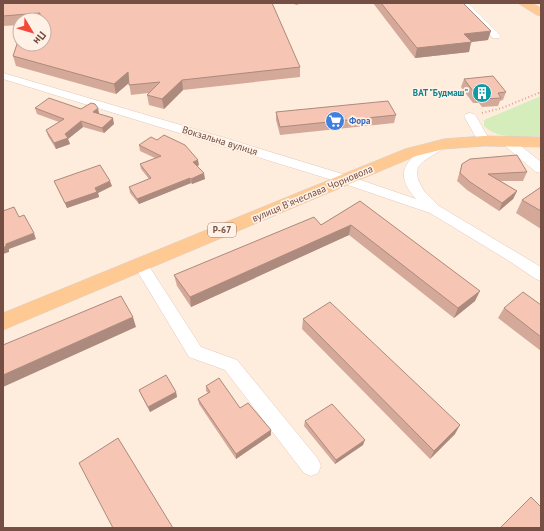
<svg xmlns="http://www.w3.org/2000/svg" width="544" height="531" viewBox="0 0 544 531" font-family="'PT Sans',sans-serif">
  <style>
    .green { fill: #d5ecbb }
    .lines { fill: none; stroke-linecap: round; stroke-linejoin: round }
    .minor-casing { stroke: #e4c9bc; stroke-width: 1 }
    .major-casing { stroke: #dbd1ce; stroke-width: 1 }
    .path-far1 { stroke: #daa896; stroke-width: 1.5; stroke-dasharray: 0.5 2; stroke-linecap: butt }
    .path { stroke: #daa896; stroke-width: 2; stroke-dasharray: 1 2.5; stroke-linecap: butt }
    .minor { fill: #fff; fill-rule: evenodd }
    .major { fill: #ffc993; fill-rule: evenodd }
    .wall { fill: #d4a99a }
    .shaded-wall { fill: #ac8a7d }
    .building { fill: #f6c5b3; stroke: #ac8a7d }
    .labels { text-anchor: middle; stroke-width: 3.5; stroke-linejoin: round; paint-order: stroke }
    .far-culture-label { font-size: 9px; font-weight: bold; fill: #0d838f; stroke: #fff1e5; text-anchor: end }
    .far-shop-label { font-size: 9px; font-weight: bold; fill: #366cbe; stroke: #fff1e5; text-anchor: start }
    .shield { fill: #fff1e5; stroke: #9e8074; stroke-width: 1 }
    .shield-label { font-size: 9px; font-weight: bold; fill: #754f44 }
    .street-label { font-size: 10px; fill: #754f44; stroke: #fff1e5 }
  </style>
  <rect width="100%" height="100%" fill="#feeddd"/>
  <!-- green -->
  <path class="green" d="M 541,96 L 541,136 C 522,136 498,140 484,126 L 484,120 Z"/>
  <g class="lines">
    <!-- minor casing -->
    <g class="minor-casing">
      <path id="minor" d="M 459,3 L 468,3 L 501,36 L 499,38 L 493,38 Z
        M 3,73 L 225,138 L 349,176 L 416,199 C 410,192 403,183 404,173 C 405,159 429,140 443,143 L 445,146 L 443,149 L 425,160 L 418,167 L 417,173 L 418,180 L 424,191 L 439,206 L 541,267 L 541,281 L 536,279 L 506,259 L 430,213 L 339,182 L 3,79 Z
        M 470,113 L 474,114 L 476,116 L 490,141 L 488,144 L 480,144 L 478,141 L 464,116 L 466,114 Z
        M 508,138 L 512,139 L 541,162 L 541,173 L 536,172 L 504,145 L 502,142 L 504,139 Z
        M 140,258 L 145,260 L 201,347 L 237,360 L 318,459 L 321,466 L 318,473 L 311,476 L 304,473 L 225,370 L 189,357 L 133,264 L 135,260 Z"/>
    </g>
    <!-- major casing -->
    <g class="major-casing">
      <path id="major" d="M 518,3 L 532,3 L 541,8 L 541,16 L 537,15 Z
        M 484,136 L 541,137 L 541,147 L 484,146 L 444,149 L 416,156 L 3,330 L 3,313 L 405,149 L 444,139 Z"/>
    </g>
    <!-- path-far1 -->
    <path class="path-far1" d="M 539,93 L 541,92"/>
    <!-- path -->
    <path class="path" d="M 482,113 L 502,108 L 541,92"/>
    <!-- minor -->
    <use href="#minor" class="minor"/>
    <!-- major -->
    <use href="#major" class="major"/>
  </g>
  <!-- wall -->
  <path class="wall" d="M 3,3 L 300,67 L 300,77 L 183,90 L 164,109 L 149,105 L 147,95 L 148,93 L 131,95 L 129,83 L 116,94 L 16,66 L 13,56 L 26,47 L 44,44 L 44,20 L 20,20 L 20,25 L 3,26 Z
    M 290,3 L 301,3 L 297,5 Z
    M 373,3 L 463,3 L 488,40 L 471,42 L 469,52 L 415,58 Z
    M 464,79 L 506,92 L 503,100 L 500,101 L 498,106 L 482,107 L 479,103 L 473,103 L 461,87 Z
    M 35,108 L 81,109 L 99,113 L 99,114 L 114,124 L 104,133 L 83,127 L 68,139 L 70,144 L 56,149 L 48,136 L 46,130 L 59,122 L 37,114 Z
    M 276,112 L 396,115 L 394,123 L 280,135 L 276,120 Z
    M 139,145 L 199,165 L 197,166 L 205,179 L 192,184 L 191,183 L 139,204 L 130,193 L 129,187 L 149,179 L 141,169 L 140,164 L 155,158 L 140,151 Z
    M 462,164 L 527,172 L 523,181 L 501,181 L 517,191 L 513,199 L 499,211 L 467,190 L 457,181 Z
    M 54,181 L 112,186 L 98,193 L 99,197 L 67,208 Z
    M 541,187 L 541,229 L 516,213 L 522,200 Z
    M 360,201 L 475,301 L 454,318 L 349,235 L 191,307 L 177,286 L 174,275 L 321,225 Z
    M 541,305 L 541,351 L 498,318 L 504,308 Z
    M 303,319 L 455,434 L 430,459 L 302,329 Z
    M 206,386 L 240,408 L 271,430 L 271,435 L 236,459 L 199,404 L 198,399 L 208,393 L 206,391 Z
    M 139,390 L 176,392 L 177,397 L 150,412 L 141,395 Z
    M 305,421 L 363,445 L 335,464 L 304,426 Z"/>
  <!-- shaded-wall -->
  <path class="shaded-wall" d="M 491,31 L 488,40 L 471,42 L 469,52 L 415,58 L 417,48 L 464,34 Z
    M 128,72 L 130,82 L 116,94 L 114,84 Z
    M 182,80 L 183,90 L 164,109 L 162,99 Z
    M 98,108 L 99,113 L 94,118 L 93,112 Z
    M 113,118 L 114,124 L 104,133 L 102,128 Z
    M 81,121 L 83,127 L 68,139 L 70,144 L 56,149 L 54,143 Z
    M 198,160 L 199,165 L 194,167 L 193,162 Z
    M 204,173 L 205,179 L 192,184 L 191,179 Z
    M 190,178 L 191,183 L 139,204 L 137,199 Z
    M 110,181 L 112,186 L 98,193 L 99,197 L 67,208 L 65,203 Z
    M 517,191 L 513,199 L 499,211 L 502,203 Z
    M 351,225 L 349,235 L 191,307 L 190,297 Z
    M 34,233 L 36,239 L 9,249 L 9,252 L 3,254 L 3,248 L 6,244 Z
    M 480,291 L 475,301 L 454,318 L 458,308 Z
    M 133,317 L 136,327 L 3,387 L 3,375 Z
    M 176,392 L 177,397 L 150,412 L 148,407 Z
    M 460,425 L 455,434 L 430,459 L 434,451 Z
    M 271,430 L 271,435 L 236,459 L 236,454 Z
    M 365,440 L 363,445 L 335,464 L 336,460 Z"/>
  <!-- building -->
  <path class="building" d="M 3,3 L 272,3 L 300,67 L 182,80 L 162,99 L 147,95 L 160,82 L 129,85 L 128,72 L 114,84 L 13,56 L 17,44 L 26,47 L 26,44 L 44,44 L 44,20 L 40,20 L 40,13 L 3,16 Z
    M 381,3 L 463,3 L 491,31 L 464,34 L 472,42 L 417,48 Z
    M 493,76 L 506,92 L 498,93 L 501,98 L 484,99 L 481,95 L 476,95 L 464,79 Z
    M 49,98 L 81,109 L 91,103 L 95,104 L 98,108 L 93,112 L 113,118 L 102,128 L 81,121 L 65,134 L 68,138 L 54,143 L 46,130 L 64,119 L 35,108 Z
    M 388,101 L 396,115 L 280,127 L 276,112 Z
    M 164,135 L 185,145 L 198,160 L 193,162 L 204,173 L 191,179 L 190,178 L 137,199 L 129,187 L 151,178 L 140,164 L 161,156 L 139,145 L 151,137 L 157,140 Z
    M 517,155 L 527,172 L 488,174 L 517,191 L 502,203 L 470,182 L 460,173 L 462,164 L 470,159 Z
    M 100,165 L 110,181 L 95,188 L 97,192 L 65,203 L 54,181 Z
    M 541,187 L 541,211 L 522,200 Z
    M 360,201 L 480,291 L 458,308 L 351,225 L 190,297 L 174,275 L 314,217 L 321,225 Z
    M 14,207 L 19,217 L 24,215 L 34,233 L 6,244 L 6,246 L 3,248 L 3,211 Z
    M 523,292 L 541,305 L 541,337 L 504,308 Z
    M 121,296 L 133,317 L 3,375 L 3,345 Z
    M 330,302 L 460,425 L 434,451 L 303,319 Z
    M 166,375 L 176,392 L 148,407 L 139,390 Z
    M 219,378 L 240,408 L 248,403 L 271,430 L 236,454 L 198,399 L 210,392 L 206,386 Z
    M 332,404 L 365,440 L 336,460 L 305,421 Z
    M 118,438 L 173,528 L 113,528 L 79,463 Z
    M 531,497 L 541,507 L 541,528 L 500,528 Z"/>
  <!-- icons -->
  <defs>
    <g id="building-disc" transform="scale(1)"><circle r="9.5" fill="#0f9aa8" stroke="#fff1e5"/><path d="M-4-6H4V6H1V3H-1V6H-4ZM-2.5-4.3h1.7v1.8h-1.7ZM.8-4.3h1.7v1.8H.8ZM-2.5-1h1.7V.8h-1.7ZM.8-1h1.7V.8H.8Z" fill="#fff"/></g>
    <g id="supermarket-disc" transform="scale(1)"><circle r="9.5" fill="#3f7fe0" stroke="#fff1e5"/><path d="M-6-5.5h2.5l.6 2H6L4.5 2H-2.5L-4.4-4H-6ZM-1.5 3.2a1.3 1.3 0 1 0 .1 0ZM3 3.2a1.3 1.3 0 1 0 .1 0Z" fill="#fff"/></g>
  </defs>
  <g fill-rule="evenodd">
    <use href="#building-disc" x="482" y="93"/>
    <use href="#supermarket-disc" x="335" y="121"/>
  </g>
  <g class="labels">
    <!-- far-culture labels -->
    <g class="far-culture-label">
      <text x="468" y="96">ВАТ "Будмаш"</text>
    </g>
    <!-- far-shop labels -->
    <g class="far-shop-label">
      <text x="349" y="124">Фора</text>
    </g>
    <!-- shield labels -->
    <rect class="shield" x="208" y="223" width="28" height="14" rx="3"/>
    <g class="shield-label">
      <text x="222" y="233">Р-67</text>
    </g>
    <!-- street labels -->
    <g class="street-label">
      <text transform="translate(220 140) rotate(17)" y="4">Вокзальна вулиця</text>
      <text transform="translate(312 193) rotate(-23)" y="4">вулиця В'ячеслава Чорновола</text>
    </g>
  </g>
  <!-- border -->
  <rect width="544" height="531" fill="none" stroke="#754f44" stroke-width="8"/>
  <!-- north arrow -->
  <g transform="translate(32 32) rotate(128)"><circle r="19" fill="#fff1e5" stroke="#c8b0a5"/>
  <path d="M0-3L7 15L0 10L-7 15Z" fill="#f34837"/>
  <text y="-6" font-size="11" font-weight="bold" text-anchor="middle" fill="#754f44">Пн</text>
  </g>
</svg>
